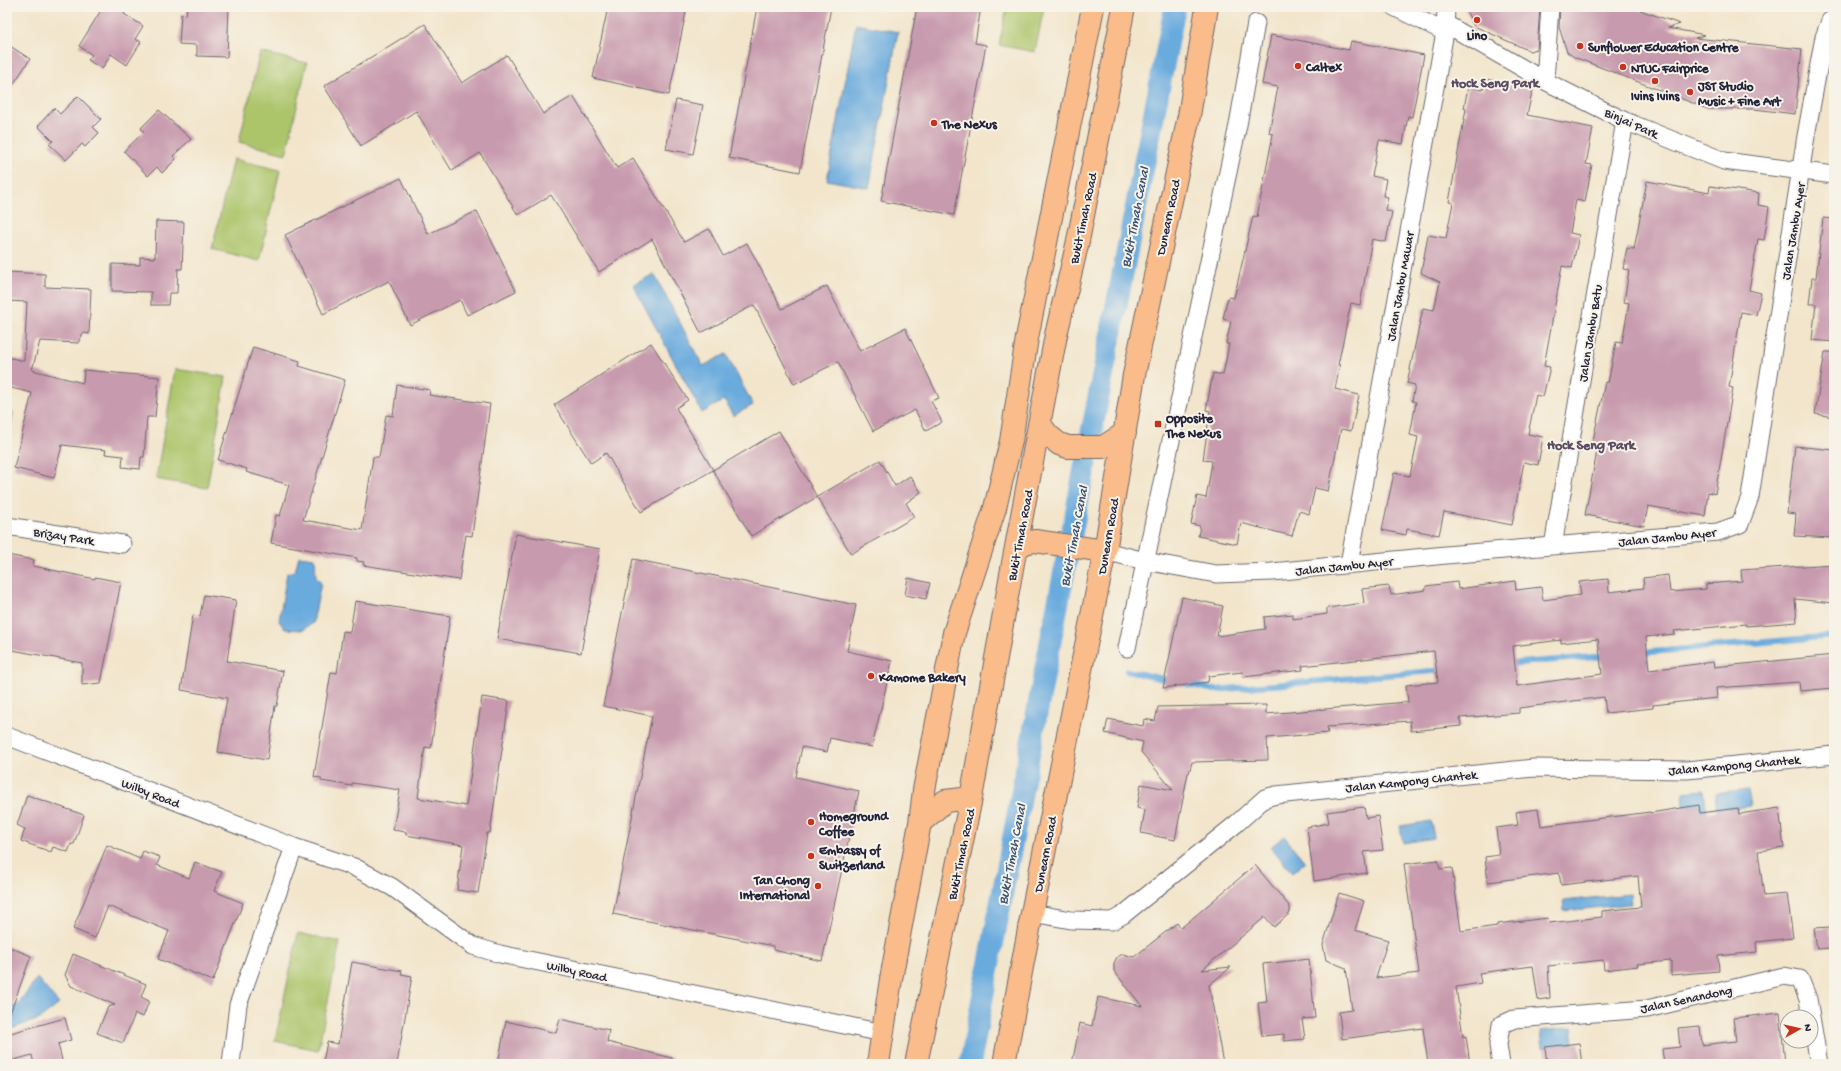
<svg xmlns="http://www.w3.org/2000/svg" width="1841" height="1071" viewBox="0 0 1841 1071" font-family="'Gochi Hand',sans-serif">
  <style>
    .green { fill: #acc56a; stroke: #677452 }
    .water { fill: #6aabde; stroke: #46668c }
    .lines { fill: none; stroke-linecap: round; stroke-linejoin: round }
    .stream { stroke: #6aabde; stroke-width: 6 }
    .canal { stroke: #6aabde; stroke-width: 22 }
    .building { fill: #c79aad; fill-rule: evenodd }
    .street-casing { stroke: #6b666d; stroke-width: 19 }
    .highway-casing { stroke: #6b666d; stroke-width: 24 }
    .street { stroke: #fff; stroke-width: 17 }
    .highway { stroke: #f9bc8a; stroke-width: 22 }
    .poi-dot { fill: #c8321e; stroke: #f7f3e8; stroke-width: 1.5 }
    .labels { text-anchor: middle; stroke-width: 4; stroke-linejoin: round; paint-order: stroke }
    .poi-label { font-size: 13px; font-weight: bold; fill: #22223b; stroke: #f7f3e8; text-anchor: start }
    .street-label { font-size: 13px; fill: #22223b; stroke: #f7f3e8 }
    .neighbourhood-label { font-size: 14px; font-weight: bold; fill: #5c4c63; stroke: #f7f3e8 }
    .water-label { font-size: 14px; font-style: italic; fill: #3b5274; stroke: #f7f3e8 }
  </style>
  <rect width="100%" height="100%" fill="#f7f3e8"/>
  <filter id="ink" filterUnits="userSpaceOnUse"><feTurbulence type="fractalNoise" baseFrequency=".025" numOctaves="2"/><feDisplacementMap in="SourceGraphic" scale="8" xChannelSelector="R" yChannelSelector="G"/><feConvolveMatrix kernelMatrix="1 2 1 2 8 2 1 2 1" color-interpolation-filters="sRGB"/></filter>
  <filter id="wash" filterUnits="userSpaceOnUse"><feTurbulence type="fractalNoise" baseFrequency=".012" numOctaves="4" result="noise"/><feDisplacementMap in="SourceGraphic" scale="16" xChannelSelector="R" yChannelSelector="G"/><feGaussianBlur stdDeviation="0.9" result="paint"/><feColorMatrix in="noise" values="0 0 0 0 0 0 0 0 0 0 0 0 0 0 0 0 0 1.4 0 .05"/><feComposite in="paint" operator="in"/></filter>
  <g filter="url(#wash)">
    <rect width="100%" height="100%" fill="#f2e5cb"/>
    <!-- green -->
    <path class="green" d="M 1007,7 L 1044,7 L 1035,52 L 999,45 Z
      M 260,52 L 307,63 L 286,154 L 239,142 Z
      M 233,159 L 280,170 L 259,261 L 212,249 Z
      M 175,369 L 226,377 L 207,488 L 156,479 Z
      M 298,933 L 340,942 L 318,1050 L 275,1041 Z"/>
    <!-- water -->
    <path class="water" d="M 856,24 L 898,32 L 869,188 L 827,180 Z
      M 654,274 L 703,366 L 726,354 L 753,405 L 733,416 L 724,400 L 702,413 L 633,285 Z
      M 7,412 L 13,413 L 9,435 L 7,436 Z
      M 299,556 L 315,558 L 316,577 L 321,583 L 313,623 L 302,630 L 285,629 L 279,621 L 287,573 L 295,571 Z
      M 1704,790 L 1709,831 L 1702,832 L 1699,805 L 1684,807 L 1683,792 Z
      M 1748,790 L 1751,806 L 1717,810 L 1715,794 Z
      M 1431,821 L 1434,838 L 1403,843 L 1400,826 Z
      M 1284,836 L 1305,862 L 1292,873 L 1271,847 Z
      M 1630,894 L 1631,904 L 1564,911 L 1563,901 Z
      M 37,978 L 59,1004 L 40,1019 L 11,1029 L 7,1018 L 7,1009 L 18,1005 Z
      M 1572,1027 L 1574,1043 L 1543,1048 L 1541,1031 Z"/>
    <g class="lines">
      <!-- stream -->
      <path class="stream" d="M 1640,653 L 1834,636
        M 1507,664 L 1607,656
        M 1127,671 L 1172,681
        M 1183,683 L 1215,690 L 1444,670"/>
      <!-- canal -->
      <path class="canal" d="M 970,1064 L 1049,649 L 1175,7"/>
    </g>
    <g id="blocks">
      <!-- building -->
      <path class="building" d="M 103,7 L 128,7 L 124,14 L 143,26 L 135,39 L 141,42 L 127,65 L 111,54 L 102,69 L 88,60 L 92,55 L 79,46 Z
        M 187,7 L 229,7 L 227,57 L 197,56 L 197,45 L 179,44 L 181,14 L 186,15 Z
        M 608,7 L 687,7 L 669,95 L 593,78 Z
        M 757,7 L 831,7 L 800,172 L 729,158 Z
        M 917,7 L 981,7 L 975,43 L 986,45 L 954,215 L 881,201 Z
        M 1464,7 L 1540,7 L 1537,49 L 1530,51 L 1474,26 Z
        M 1560,7 L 1631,7 L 1680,24 L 1668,28 L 1705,35 L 1695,38 L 1802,49 L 1795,114 L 1754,109 L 1708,109 L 1574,57 L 1567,52 L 1559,27 Z
        M 425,24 L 462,83 L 507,55 L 543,114 L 573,96 L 617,168 L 633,158 L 684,242 L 709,229 L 723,256 L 747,243 L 782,309 L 827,286 L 860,351 L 905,328 L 939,398 L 931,401 L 942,422 L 926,431 L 915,410 L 873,431 L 838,362 L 794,384 L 754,305 L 701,333 L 652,239 L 599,272 L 551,195 L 518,215 L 480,153 L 452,171 L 416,111 L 361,146 L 324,86 Z
        M 1271,35 L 1349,50 L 1351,41 L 1424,55 L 1412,117 L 1408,116 L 1403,144 L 1379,140 L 1372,176 L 1386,179 L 1383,196 L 1388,197 L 1385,210 L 1392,212 L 1386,242 L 1372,239 L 1360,305 L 1351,303 L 1338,365 L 1340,365 L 1335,389 L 1359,395 L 1351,431 L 1341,429 L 1328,491 L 1315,488 L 1309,514 L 1299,511 L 1292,536 L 1241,523 L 1237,544 L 1198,536 L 1200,526 L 1191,524 L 1197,496 L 1206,498 L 1209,481 L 1212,461 L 1203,460 L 1210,411 L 1206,410 L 1213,373 L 1223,375 L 1229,344 L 1226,344 L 1231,321 L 1223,319 L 1225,309 L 1228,297 L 1234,298 L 1253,216 L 1257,217 L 1273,134 L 1269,133 L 1278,87 L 1262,84 Z
        M 7,44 L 30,59 L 7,94 Z
        M 1485,79 L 1533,89 L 1527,115 L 1593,128 L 1586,164 L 1592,165 L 1585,202 L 1576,200 L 1570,233 L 1579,235 L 1572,268 L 1562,266 L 1544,366 L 1550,367 L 1543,397 L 1536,395 L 1528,434 L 1543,437 L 1538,465 L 1524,462 L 1512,525 L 1444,512 L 1439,535 L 1407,529 L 1406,535 L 1382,530 L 1394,473 L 1410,476 L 1418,437 L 1410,435 L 1416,402 L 1412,401 L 1415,385 L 1407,383 L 1423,308 L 1434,310 L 1440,282 L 1421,273 L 1428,235 L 1446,238 L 1453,203 L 1449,202 L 1466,109 L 1464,108 L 1468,87 L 1483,90 Z
        M 78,96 L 101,119 L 93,127 L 99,133 L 85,147 L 82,144 L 66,160 L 49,144 L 53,141 L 38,126 L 54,108 L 60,114 Z
        M 676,100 L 703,105 L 693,154 L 666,149 Z
        M 159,110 L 191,139 L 173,156 L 176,159 L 162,173 L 157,167 L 148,176 L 124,151 L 144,132 L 141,128 Z
        M 401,178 L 428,234 L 477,211 L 516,291 L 467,315 L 460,300 L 410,325 L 389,281 L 323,314 L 285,235 Z
        M 1647,181 L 1709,193 L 1710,186 L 1759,193 L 1758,205 L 1769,207 L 1764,240 L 1758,239 L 1749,290 L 1761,293 L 1756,315 L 1741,312 L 1729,387 L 1733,388 L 1715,494 L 1708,492 L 1705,516 L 1648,506 L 1644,526 L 1585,515 L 1598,446 L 1592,445 L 1599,412 L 1605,382 L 1608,383 L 1616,342 L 1622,343 L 1629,303 L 1624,302 L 1629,270 L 1623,269 L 1627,248 L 1634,249 Z
        M 1823,218 L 1834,219 L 1834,342 L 1812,340 L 1816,304 L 1809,304 L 1812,278 L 1816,278 Z
        M 156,221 L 184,222 L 182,269 L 178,269 L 177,293 L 169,293 L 168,305 L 151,305 L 151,292 L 112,291 L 112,264 L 140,265 L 140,257 L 155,258 Z
        M 7,272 L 45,274 L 45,287 L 91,289 L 89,334 L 83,333 L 78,343 L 40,341 L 32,370 L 83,383 L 84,370 L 159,377 L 155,417 L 147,417 L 144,457 L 141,457 L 140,469 L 122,467 L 123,456 L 105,454 L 106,450 L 62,445 L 54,478 L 14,468 L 32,393 L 7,387 L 7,357 L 24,361 L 27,302 L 7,301 Z
        M 651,343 L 688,400 L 676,408 L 713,470 L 641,512 L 606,453 L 591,463 L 554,405 Z
        M 253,347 L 300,361 L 299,366 L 345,380 L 303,520 L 362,530 L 373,457 L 379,457 L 386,415 L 393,416 L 397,385 L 430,390 L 429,395 L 490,404 L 472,536 L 466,535 L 459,580 L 363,565 L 364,562 L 357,561 L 357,558 L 271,543 L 276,515 L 280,516 L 289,485 L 246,472 L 247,469 L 218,460 Z
        M 1825,352 L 1834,352 L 1834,417 L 1815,414 Z
        M 779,431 L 817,497 L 751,536 L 713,470 Z
        M 1795,446 L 1834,450 L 1834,538 L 1794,536 L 1796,514 L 1787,513 Z
        M 880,460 L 895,486 L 910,476 L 921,492 L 906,503 L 914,517 L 851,554 L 817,497 Z
        M 516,534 L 600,549 L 581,653 L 497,639 Z
        M 7,555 L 34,560 L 33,566 L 95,579 L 95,577 L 121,582 L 101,683 L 82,685 L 82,663 L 7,649 Z
        M 633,559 L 856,605 L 847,651 L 892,661 L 872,747 L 830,738 L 827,752 L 802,747 L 796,777 L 859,791 L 822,961 L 773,950 L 773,946 L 613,914 L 652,716 L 603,706 Z
        M 1834,564 L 1834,603 L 1795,599 L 1797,622 L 1746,626 L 1746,624 L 1674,631 L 1675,634 L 1646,637 L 1649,670 L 1713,662 L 1714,667 L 1834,655 L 1834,688 L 1800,691 L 1799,682 L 1716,688 L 1717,698 L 1653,705 L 1653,708 L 1606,713 L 1604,697 L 1519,708 L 1519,713 L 1460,718 L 1461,726 L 1411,731 L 1410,721 L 1327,727 L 1328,733 L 1267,738 L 1268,760 L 1192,762 L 1189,773 L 1188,773 L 1175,840 L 1141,833 L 1145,810 L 1137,808 L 1141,784 L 1173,790 L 1141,752 L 1143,742 L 1105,733 L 1108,719 L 1143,726 L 1144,719 L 1155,721 L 1158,707 L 1266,705 L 1266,714 L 1408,702 L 1406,685 L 1438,682 L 1434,651 L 1302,666 L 1303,670 L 1243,677 L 1242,672 L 1209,676 L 1208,682 L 1163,688 L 1182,597 L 1223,606 L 1217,636 L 1265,629 L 1264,617 L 1293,614 L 1293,619 L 1327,614 L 1327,608 L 1364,603 L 1362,589 L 1389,586 L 1391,595 L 1426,590 L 1426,586 L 1457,582 L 1458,589 L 1515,581 L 1516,590 L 1541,587 L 1543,600 L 1581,595 L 1579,582 L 1608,579 L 1609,592 L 1644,588 L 1643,578 L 1668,575 L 1670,592 L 1706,589 L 1706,584 L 1742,581 L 1741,570 ZM 1598,639 L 1602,674 L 1517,686 L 1513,646 L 1561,640 L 1561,643 Z
        M 908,578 L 930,583 L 926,599 L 905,595 Z
        M 204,595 L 236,600 L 227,661 L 283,671 L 277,706 L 275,706 L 267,760 L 218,752 L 227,698 L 181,690 L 193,615 L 200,616 Z
        M 355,601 L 450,616 L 431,748 L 425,747 L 418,798 L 466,806 L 482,697 L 509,701 L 490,833 L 487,833 L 478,893 L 457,890 L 463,845 L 406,835 L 406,832 L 393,830 L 400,790 L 352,783 L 352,786 L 321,781 L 321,778 L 314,777 L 331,672 L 337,673 L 343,631 L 350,632 Z
        M 27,795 L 84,815 L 74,844 L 71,844 L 68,852 L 53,847 L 51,852 L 21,841 L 25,829 L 17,825 Z
        M 1699,805 L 1700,813 L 1738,808 L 1739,814 L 1779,808 L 1784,848 L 1758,851 L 1764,896 L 1787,894 L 1793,938 L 1756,942 L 1757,952 L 1718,956 L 1719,971 L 1671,975 L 1671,961 L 1637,964 L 1638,966 L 1604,970 L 1603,960 L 1548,966 L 1550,998 L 1538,1000 L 1533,966 L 1479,973 L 1481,983 L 1456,987 L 1463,1037 L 1466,1036 L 1470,1064 L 1428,1064 L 1423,1028 L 1342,1039 L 1339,1012 L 1352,1010 L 1346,968 L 1326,960 L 1323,945 L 1339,893 L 1364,901 L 1355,930 L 1388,940 L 1376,978 L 1419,973 L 1404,864 L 1438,860 L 1440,869 L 1452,868 L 1461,931 L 1497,926 L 1497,924 L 1548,918 L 1549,923 L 1602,917 L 1602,911 L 1641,907 L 1638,876 L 1561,885 L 1559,873 L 1488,882 L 1485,857 L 1499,855 L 1496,828 L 1518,825 L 1516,812 L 1538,809 L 1541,826 L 1650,812 L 1650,813 Z
        M 1364,807 L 1366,818 L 1378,816 L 1383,850 L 1364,852 L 1367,873 L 1314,881 L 1307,827 L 1329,823 L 1327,812 Z
        M 107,845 L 140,859 L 143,851 L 160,857 L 157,865 L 189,878 L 195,862 L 222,872 L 214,891 L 243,903 L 213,981 L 158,959 L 169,931 L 108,906 L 95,938 L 73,929 Z
        M 1255,865 L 1290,907 L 1290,913 L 1274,927 L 1265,917 L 1202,970 L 1231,967 L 1209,985 L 1223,1064 L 1072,1064 L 1080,1023 L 1092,1026 L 1098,997 L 1142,1006 L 1114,971 L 1114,963 L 1117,957 L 1123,954 L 1134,957 L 1177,923 L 1181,928 Z
        M 1830,927 L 1832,948 L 1817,949 L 1814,928 Z
        M 7,946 L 31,956 L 9,1016 L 7,1016 Z
        M 73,954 L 146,984 L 141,997 L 149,1001 L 143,1017 L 135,1014 L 123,1043 L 97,1033 L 108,1007 L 115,1005 L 71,986 L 65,975 Z
        M 1309,959 L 1315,1018 L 1302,1019 L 1305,1039 L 1284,1041 L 1284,1034 L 1262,1036 L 1258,1003 L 1267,1002 L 1263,964 Z
        M 352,962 L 402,971 L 401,974 L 412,976 L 397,1064 L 337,1064 L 323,1062 L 327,1042 L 338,1044 Z
        M 1780,1013 L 1785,1064 L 1664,1064 L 1662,1049 L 1680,1047 L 1678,1028 L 1700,1026 L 1702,1045 L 1736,1041 L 1733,1018 Z
        M 65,1018 L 71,1040 L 58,1044 L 63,1064 L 34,1064 L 32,1055 L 7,1062 L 7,1034 Z
        M 560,1019 L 609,1030 L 607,1042 L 672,1058 L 671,1064 L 498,1064 L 506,1021 L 556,1033 Z
        M 1579,1043 L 1582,1064 L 1547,1064 L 1545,1047 Z"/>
    </g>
  </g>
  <g filter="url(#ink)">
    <use href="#blocks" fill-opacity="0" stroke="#6b666d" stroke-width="1"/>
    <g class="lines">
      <!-- street casing -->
      <g class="street-casing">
        <path id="street" d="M 1394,7 L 1445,32
          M 1446,24 L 1545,81 L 1625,121 L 1724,161 L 1834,175
          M 1545,81 L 1550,7
          M 7,526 L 122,544
          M 1553,546 L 1625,121
          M 1105,551 L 1145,561 L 1216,574 L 1272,572 L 1446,555 L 1718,532 L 1740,524 L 1750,497 L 1806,136 L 1824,37 L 1830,21 L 1834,20
          M 1349,564 L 1445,32 L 1446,7
          M 1127,648 L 1238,125 L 1256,23
          M 7,736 L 294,847 L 354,867 L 392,887 L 473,946 L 500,954 L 883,1033
          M 1032,913 L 1071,920 L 1112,921 L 1123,915 L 1236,824 L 1265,798 L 1276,795 L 1534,768 L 1687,770 L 1834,755
          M 231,1064 L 238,1005 L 294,847
          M 1501,1064 L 1498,1045 L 1501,1025 L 1514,1019 L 1647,1009 L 1784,976 L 1800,979 L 1808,999 L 1819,1064"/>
      </g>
      <!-- highway casing -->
      <g class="highway-casing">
        <path id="highway" d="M 1040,424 L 1048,435 L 1059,444 L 1068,447 L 1103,447 L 1125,433
          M 1016,550 L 1024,543 L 1035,541 L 1105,551
          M 920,823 L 945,801 L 971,798
          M 878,1064 L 891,979 L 920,823 L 924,790 L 954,633 L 995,508 L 1011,441 L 1027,338 L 1093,7
          M 916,1064 L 971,798 L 1013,563 L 1056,335 L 1078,241 L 1124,7
          M 1004,1064 L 1032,913 L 1105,551 L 1134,375 L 1189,116 L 1207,7"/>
      </g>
      <!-- street -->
      <use href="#street" class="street"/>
      <!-- highway -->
      <use href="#highway" class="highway"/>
    </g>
  </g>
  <!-- markers -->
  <g class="poi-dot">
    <circle cx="1477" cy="20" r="4"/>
    <circle cx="1580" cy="46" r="4"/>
    <circle cx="1298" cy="66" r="4"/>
    <circle cx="1623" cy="67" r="4"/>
    <circle cx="1655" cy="81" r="4"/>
    <circle cx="1690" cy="92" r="4"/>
    <circle cx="934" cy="123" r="4"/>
    <rect x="1154" y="420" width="8" height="8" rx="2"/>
    <circle cx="871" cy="676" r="4"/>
    <circle cx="811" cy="822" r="4"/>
    <circle cx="811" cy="856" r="4"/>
    <circle cx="818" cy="886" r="4"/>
  </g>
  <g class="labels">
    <!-- poi labels -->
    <g class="poi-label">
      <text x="1477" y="39" text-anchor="middle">Lino</text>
      <text x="1588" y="51">Sunflower Education Centre</text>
      <text x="1306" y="71">Caltex</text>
      <text x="1631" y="72">NTUC Fairprice</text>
      <text x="1698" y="90">JST Studio<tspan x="1698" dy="15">Music + Fine Art</tspan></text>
      <text x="1655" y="100" text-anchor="middle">Ivins Ivins</text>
      <text x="942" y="128">The Nexus</text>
      <text x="1166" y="422">Opposite<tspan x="1166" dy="15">The Nexus</tspan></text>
      <text x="879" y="681">Kamome Bakery</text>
      <text x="819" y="820">Homeground<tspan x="819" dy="15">Coffee</tspan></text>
      <text x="819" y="854">Embassy of<tspan x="819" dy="15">Switzerland</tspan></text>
      <text x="810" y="884" text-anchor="end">Tan Chong<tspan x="810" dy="15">International</tspan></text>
    </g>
    <!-- street labels -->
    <g class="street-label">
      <text transform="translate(1632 122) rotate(24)" y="5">Binjai Park</text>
      <text transform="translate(1167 217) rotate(-78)" y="5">Dunearn Road</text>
      <text transform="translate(1082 218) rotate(-78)" y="5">Bukit Timah Road</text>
      <text transform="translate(1792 231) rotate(-81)" y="5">Jalan Jambu Ayer</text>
      <text transform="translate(1399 286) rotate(-80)" y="5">Jalan Jambu Mawar</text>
      <text transform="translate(1589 333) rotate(-81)" y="5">Jalan Jambu Batu</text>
      <text transform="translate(64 535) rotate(9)" y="5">Brizay Park</text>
      <text transform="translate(1019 535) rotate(-79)" y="5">Bukit Timah Road</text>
      <text transform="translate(1107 536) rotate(-80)" y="5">Dunearn Road</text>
      <text transform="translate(1667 536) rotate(-6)" y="5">Jalan Jambu Ayer</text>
      <text transform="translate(1344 565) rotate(-6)" y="5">Jalan Jambu Ayer</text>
      <text transform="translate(1734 764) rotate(-5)" y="5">Jalan Kampong Chantek</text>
      <text transform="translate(1411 780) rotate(-6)" y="5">Jalan Kampong Chantek</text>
      <text transform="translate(151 792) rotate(21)" y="5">Wilby Road</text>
      <text transform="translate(960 854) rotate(-78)" y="5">Bukit Timah Road</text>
      <text transform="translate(1044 854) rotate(-79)" y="5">Dunearn Road</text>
      <text transform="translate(577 970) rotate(12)" y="5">Wilby Road</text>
      <text transform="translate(1686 998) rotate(-12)" y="5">Jalan Senandong</text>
    </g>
    <!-- neighbourhood labels -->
    <g class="neighbourhood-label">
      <text x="1495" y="87">Hock Seng Park</text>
      <text x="1591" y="449">Hock Seng Park</text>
    </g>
    <!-- water labels -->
    <g class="water-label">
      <text transform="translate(1134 217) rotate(-79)" y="5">Bukit Timah Canal</text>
      <text transform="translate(1073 536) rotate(-79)" y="5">Bukit Timah Canal</text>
      <text transform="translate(1011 854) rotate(-79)" y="5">Bukit Timah Canal</text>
    </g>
  </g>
  <!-- margin -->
  <rect width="1841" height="1071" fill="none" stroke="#f7f3e8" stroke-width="24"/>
  <!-- north arrow -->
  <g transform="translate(1799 1029) rotate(82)"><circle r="19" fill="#f7f3e8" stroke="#a29fa3"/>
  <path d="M0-3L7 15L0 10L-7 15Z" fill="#c8321e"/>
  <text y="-6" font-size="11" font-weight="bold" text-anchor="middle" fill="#22223b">N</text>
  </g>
</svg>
